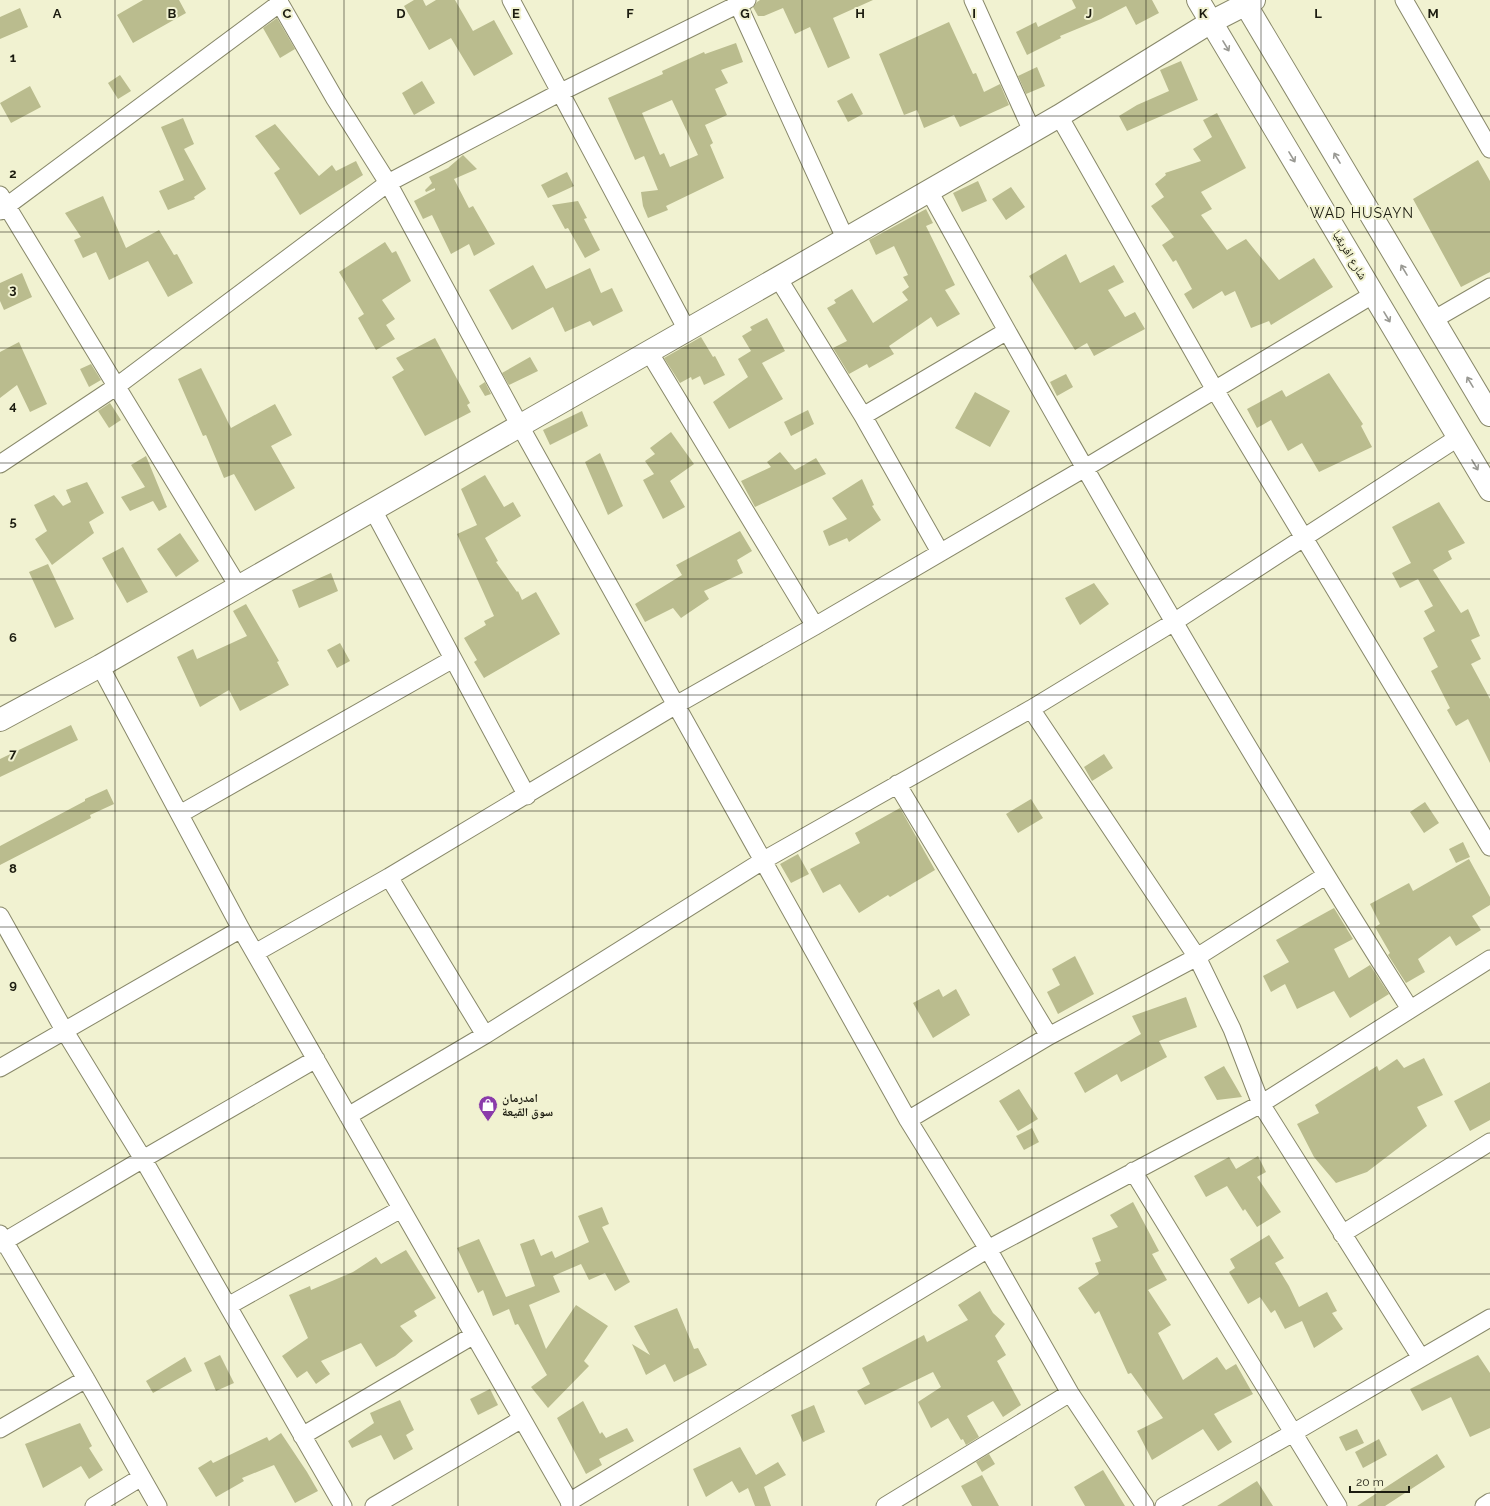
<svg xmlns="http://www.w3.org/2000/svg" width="1490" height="1506" viewBox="0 0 1490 1506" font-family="Raleway,'Noto Naskh Arabic',sans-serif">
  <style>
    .building { fill: #babc8e; fill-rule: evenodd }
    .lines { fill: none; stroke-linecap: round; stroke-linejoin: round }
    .street-casing { stroke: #88886a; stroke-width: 19 }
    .secondary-casing { stroke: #88886a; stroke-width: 24 }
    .street { stroke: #fff; stroke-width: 17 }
    .secondary { stroke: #fff; stroke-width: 22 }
    .oneway { stroke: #999993 }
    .grid { fill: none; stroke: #1c1c10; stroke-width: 1; stroke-opacity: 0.55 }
    .labels { text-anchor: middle; stroke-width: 4; stroke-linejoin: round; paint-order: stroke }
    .street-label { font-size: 12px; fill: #1c1c10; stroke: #f1f2d1 }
    .poi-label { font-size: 12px; font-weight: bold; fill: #1c1c10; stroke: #f1f2d1; text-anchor: start }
    .quarter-label { font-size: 14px; letter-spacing: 1px; fill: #1c1c10; stroke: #f1f2d1 }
    .grid-label { font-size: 13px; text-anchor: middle; font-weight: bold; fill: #1c1c10; stroke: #f1f2d1; stroke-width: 4; stroke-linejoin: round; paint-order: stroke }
  </style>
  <rect width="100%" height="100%" fill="#f1f2d1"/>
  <!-- building -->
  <path class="building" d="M 143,0 L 179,0 L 186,13 L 133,43 L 117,15 Z
    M 414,0 L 423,0 L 426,6 L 436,0 L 455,0 L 473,31 L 494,20 L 513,54 L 474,76 L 451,38 L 429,50 L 404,6 Z
    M 760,0 L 873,0 L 833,18 L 850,58 L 828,68 L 810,27 L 795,34 L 783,8 L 764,16 L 758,16 L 753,7 L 757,2 Z
    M 1072,0 L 1152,0 L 1159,13 L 1136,25 L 1126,6 L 1101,19 L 1060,36 L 1061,38 L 1027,55 L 1016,32 L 1036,22 L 1038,27 L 1076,8 Z
    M 20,8 L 28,27 L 0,39 L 0,17 Z
    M 277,18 L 295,49 L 280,58 L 263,28 Z
    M 949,22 L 973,74 L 976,73 L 984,92 L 1000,84 L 1009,105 L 960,127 L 954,115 L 924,128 L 917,110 L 904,115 L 879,54 Z
    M 736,43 L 743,62 L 721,70 L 728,83 L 715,89 L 727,115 L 705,125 L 713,143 L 710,145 L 724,178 L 666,206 L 668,210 L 648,218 L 643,206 L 641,192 L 658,190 L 644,156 L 635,160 L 608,98 L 663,74 L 662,71 L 704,52 L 705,54 ZM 672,100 L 698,155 L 670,167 L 664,153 L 660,155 L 642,113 Z
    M 1181,61 L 1198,100 L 1127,131 L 1119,116 L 1137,105 L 1169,91 L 1160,70 Z
    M 1037,67 L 1045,86 L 1026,94 L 1018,76 Z
    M 120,75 L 131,91 L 118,99 L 108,83 Z
    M 422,81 L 435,103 L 414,115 L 402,93 Z
    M 30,86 L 41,107 L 11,123 L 0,103 Z
    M 852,93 L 863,114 L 848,122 L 837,101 Z
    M 1217,113 L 1246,168 L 1201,192 L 1212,209 L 1201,215 L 1227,250 L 1246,239 L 1279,280 L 1314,258 L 1333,287 L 1271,325 L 1269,321 L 1251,328 L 1235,291 L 1225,296 L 1222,291 L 1193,309 L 1184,294 L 1192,289 L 1176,260 L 1173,262 L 1162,245 L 1174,237 L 1151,206 L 1164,197 L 1155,184 L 1166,175 L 1165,173 L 1201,161 L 1193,149 L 1212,137 L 1203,120 Z
    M 183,118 L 194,144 L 184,149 L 206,189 L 194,197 L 195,199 L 168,210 L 159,191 L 184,180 L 161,127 Z
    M 275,124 L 319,176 L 332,165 L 336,171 L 356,161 L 363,175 L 300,215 L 274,173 L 280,169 L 255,136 Z
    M 463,155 L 477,169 L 454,179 L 469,208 L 473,206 L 495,244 L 474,256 L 469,244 L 451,254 L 432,215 L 423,219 L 414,201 L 435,190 L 435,188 L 426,192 L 425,190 L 432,183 L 429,177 L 448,168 Z
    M 1478,160 L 1490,181 L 1490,272 L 1461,287 L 1413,199 Z
    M 567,172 L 574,186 L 548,198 L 541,185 Z
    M 978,181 L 987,201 L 962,212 L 953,193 Z
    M 1011,187 L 1025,207 L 1006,220 L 992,199 Z
    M 103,196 L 126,248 L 159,230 L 174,255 L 177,254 L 193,283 L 168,297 L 148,261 L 109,280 L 96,252 L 83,258 L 74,240 L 81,237 L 65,213 Z
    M 578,201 L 587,218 L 584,219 L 600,250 L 585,258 L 568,228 L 565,229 L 552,205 Z
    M 926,209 L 933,223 L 926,226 L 955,285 L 945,290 L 960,314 L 937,327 L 931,317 L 889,346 L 894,354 L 869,368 L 867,364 L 849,374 L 833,348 L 847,341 L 827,308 L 836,303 L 834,300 L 852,289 L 873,323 L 908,300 L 902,292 L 909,287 L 903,277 L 908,275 L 894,246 L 876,255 L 869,240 Z
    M 385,242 L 392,253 L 396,251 L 411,281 L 382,300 L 395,319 L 386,325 L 395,339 L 376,350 L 358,318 L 364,314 L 339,272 Z
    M 1066,254 L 1080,283 L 1114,265 L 1124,282 L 1108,290 L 1125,317 L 1135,312 L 1145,329 L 1094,356 L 1087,343 L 1075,350 L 1029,276 Z
    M 533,265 L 546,289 L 590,268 L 601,293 L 612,288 L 623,311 L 593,326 L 590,321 L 565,332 L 553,307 L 512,330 L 489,290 Z
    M 22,273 L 32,297 L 4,310 L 0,301 L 0,283 Z
    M 767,318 L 785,351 L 762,363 L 783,399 L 729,429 L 713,402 L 748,377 L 738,359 L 751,351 L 742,336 L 752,330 L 750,327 Z
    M 701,337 L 713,357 L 715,356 L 725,375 L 704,385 L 700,376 L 692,380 L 691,377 L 680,383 L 664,358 Z
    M 435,338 L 470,403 L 467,405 L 471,412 L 425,436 L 392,377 L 404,370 L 396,358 Z
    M 19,342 L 47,404 L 30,412 L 17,385 L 0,398 L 0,352 Z
    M 530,357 L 538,371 L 509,385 L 502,373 Z
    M 91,364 L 101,380 L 89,387 L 80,369 Z
    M 201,368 L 231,428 L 275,404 L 292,435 L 271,446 L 295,488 L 255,511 L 234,474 L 224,478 L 206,435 L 203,436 L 178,379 Z
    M 1329,373 L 1363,424 L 1361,426 L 1372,447 L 1319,472 L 1302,443 L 1288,451 L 1271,420 L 1257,428 L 1247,409 L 1282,390 L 1286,397 Z
    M 1066,374 L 1073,387 L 1057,396 L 1050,382 Z
    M 485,382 L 491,394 L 485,396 L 479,386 Z
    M 975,392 L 1010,411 L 990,447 L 955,428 Z
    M 110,403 L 121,420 L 109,428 L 98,411 Z
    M 808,410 L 814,424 L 791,436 L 784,422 Z
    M 582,411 L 588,426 L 550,445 L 543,430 Z
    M 671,432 L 694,464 L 670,481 L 685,507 L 663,519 L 643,480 L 654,474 L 645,461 L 655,454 L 650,448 Z
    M 780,452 L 795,470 L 816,458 L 826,474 L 755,507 L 741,481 L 771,467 L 767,462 Z
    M 600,453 L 623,506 L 608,515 L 585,462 Z
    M 146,456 L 167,507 L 159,511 L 153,501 L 130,511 L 121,497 L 145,487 L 131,465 Z
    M 485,475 L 504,507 L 513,502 L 521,516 L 485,538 L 498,561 L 496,562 L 517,592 L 518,591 L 522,600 L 536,592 L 560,634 L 484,678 L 474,662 L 477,660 L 464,638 L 486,625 L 484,621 L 494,616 L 457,534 L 477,525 L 461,489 Z
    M 862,479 L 874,505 L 872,506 L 881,520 L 849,542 L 847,538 L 829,546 L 823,531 L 847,519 L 832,498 Z
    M 87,482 L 104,513 L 89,522 L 94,533 L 52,565 L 35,539 L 47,531 L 34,505 L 54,495 L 63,506 L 71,502 L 66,490 Z
    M 1439,502 L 1465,543 L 1448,551 L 1452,559 L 1433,570 L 1461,613 L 1468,609 L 1480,636 L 1471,640 L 1481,659 L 1471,664 L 1490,699 L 1490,763 L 1468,719 L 1456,726 L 1447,710 L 1450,708 L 1431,671 L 1438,667 L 1423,638 L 1435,631 L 1424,611 L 1433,606 L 1418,579 L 1400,588 L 1392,573 L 1411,563 L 1392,527 Z
    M 740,531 L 752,551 L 737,560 L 743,573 L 704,591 L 709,599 L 681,618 L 673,608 L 645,622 L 635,604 L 682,575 L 676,565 Z
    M 180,533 L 199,561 L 176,577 L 157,549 Z
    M 123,547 L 148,592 L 127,603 L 102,558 Z
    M 48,564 L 74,619 L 55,628 L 29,572 Z
    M 331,573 L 338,591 L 299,608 L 292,590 Z
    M 1094,583 L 1109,604 L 1080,625 L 1065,598 Z
    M 246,604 L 279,661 L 277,662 L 289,685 L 240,711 L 229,690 L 200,707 L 177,657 L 193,649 L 197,659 L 247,636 L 233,611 Z
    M 340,643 L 350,661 L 337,668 L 327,650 Z
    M 71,725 L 78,740 L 0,777 L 0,759 Z
    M 1104,754 L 1113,768 L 1092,781 L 1084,767 Z
    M 107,789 L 114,804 L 90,815 L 91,818 L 0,865 L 0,846 L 85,801 L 85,799 Z
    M 1031,799 L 1043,818 L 1018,833 L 1006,814 Z
    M 1425,802 L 1439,823 L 1424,833 L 1410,812 Z
    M 900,808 L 935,870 L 890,897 L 888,895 L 859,913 L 840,884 L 823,893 L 810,869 L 860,843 L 855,833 Z
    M 1463,842 L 1470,857 L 1456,863 L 1449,849 Z
    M 798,854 L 809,874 L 791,883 L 780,864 Z
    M 1469,859 L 1490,897 L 1490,905 L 1472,916 L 1481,930 L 1456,946 L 1450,936 L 1418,959 L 1425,972 L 1406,983 L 1388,955 L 1390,953 L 1375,927 L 1380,924 L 1370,904 L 1409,883 L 1413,891 Z
    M 1334,908 L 1353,939 L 1334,949 L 1349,978 L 1370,965 L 1389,994 L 1350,1018 L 1334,991 L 1297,1009 L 1285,984 L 1271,992 L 1263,976 L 1289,962 L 1276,940 Z
    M 1075,956 L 1094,994 L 1058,1014 L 1047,992 L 1060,985 L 1052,969 Z
    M 939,989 L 943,997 L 956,989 L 970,1015 L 933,1038 L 913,1003 Z
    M 1186,997 L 1197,1027 L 1159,1041 L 1167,1057 L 1121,1082 L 1117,1074 L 1085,1093 L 1074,1073 L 1141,1034 L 1132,1016 Z
    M 1424,1058 L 1443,1095 L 1417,1107 L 1427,1126 L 1367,1172 L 1336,1183 L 1314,1157 L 1297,1124 L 1319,1113 L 1315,1105 L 1377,1066 L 1379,1071 L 1397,1059 L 1404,1068 Z
    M 1224,1066 L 1242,1097 L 1217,1100 L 1204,1077 Z
    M 1490,1082 L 1490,1120 L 1470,1131 L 1454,1101 Z
    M 1019,1089 L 1038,1119 L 1018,1131 L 999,1101 Z
    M 1032,1128 L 1039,1142 L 1024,1150 L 1016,1136 Z
    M 1258,1156 L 1266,1172 L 1257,1177 L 1281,1212 L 1257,1227 L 1245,1209 L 1243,1211 L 1227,1186 L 1206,1197 L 1194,1176 L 1229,1157 L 1236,1169 Z
    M 1133,1202 L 1159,1251 L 1152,1254 L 1167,1280 L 1148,1290 L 1171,1325 L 1158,1333 L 1183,1380 L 1217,1357 L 1226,1370 L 1236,1364 L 1253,1394 L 1214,1414 L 1232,1442 L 1218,1451 L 1203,1429 L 1152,1460 L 1137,1431 L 1163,1418 L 1131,1373 L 1128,1374 L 1099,1311 L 1095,1314 L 1078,1288 L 1099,1274 L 1095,1263 L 1101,1261 L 1092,1238 L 1118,1227 L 1110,1215 Z
    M 602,1207 L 609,1224 L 602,1227 L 630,1282 L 615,1291 L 605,1273 L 589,1280 L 581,1264 L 553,1276 L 560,1292 L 529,1305 L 546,1349 L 576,1305 L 608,1326 L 584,1361 L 589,1366 L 548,1408 L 531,1387 L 547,1375 L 518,1324 L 515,1325 L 509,1309 L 493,1316 L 483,1290 L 478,1293 L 457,1248 L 479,1239 L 506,1297 L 535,1286 L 520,1244 L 534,1239 L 541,1256 L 552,1251 L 555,1258 L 589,1242 L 578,1216 Z
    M 1269,1235 L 1284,1258 L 1275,1263 L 1289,1286 L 1299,1307 L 1327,1292 L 1337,1311 L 1332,1313 L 1343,1329 L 1314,1348 L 1302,1321 L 1285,1329 L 1275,1310 L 1271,1313 L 1260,1297 L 1248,1304 L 1229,1272 L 1235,1268 L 1230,1259 Z
    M 406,1250 L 436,1298 L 414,1311 L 417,1316 L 400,1326 L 413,1341 L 395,1356 L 376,1367 L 361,1343 L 321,1361 L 330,1374 L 316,1384 L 307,1371 L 297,1378 L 282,1356 L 308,1338 L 289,1295 L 310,1286 L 311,1290 L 353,1272 L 376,1257 L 381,1264 Z
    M 980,1291 L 993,1313 L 1005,1324 L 995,1336 L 1006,1355 L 997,1361 L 1021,1405 L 1003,1417 L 993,1401 L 967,1416 L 979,1437 L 966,1445 L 963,1439 L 961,1440 L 948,1418 L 931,1428 L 918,1402 L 941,1387 L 933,1372 L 865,1405 L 857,1391 L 870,1384 L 862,1368 L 924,1335 L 927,1342 L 968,1320 L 958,1305 Z
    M 677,1308 L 694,1349 L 698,1348 L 707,1365 L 674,1382 L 665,1364 L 646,1375 L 632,1344 L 650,1355 L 634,1326 Z
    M 220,1355 L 234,1383 L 216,1391 L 204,1363 Z
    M 1478,1355 L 1490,1373 L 1490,1428 L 1470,1437 L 1451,1397 L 1422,1411 L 1410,1389 Z
    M 185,1357 L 192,1371 L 153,1393 L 146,1381 Z
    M 490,1389 L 498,1405 L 478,1415 L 470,1399 Z
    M 400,1400 L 414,1430 L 406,1435 L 413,1449 L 394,1460 L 381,1435 L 352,1448 L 348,1441 L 374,1423 L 370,1413 Z
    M 583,1401 L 600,1434 L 602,1432 L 606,1438 L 627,1428 L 634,1441 L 599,1459 L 602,1465 L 586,1474 L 557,1418 Z
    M 814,1405 L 825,1432 L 803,1442 L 791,1415 Z
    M 80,1423 L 92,1446 L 89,1448 L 103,1470 L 89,1479 L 81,1466 L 43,1488 L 25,1444 Z
    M 1357,1429 L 1364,1443 L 1346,1451 L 1339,1437 Z
    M 281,1433 L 307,1472 L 318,1491 L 295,1503 L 274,1465 L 242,1478 L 244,1481 L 216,1497 L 198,1468 L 211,1460 L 213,1463 L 267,1437 L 269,1441 Z
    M 1379,1439 L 1387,1455 L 1363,1468 L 1355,1452 Z
    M 740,1447 L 756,1475 L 778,1462 L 786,1475 L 764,1487 L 771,1506 L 755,1506 L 748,1488 L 739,1493 L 732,1481 L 706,1497 L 693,1469 Z
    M 989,1454 L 995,1464 L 982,1472 L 976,1462 Z
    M 1437,1454 L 1445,1467 L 1385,1506 L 1357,1506 Z
    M 1103,1470 L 1125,1506 L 1085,1506 L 1074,1487 Z
    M 982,1475 L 999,1506 L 972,1506 L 961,1486 Z
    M 1257,1481 L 1273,1506 L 1217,1506 Z"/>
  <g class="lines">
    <!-- street casing -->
    <g class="street-casing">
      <path id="street" d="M 278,0 L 335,99 L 388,183 L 520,426 L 908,1120 L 988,1249 L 1070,1393 L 1145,1506
        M 511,0 L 687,330
        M 736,0 L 845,238
        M 973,0 L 1032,131
        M 1404,0 L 1490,149
        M 1059,116 L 1215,390 L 1490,847
        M 929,191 C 1082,467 1240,742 1410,1009
        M 0,195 L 238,586
        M 0,211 L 280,3
        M 778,278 L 863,416 L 940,552
        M 1433,320 L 1490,287
        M 649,352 L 815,626
        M 863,416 L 1007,331
        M 0,464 L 117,386 L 388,183 L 559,93 L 747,0
        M 373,510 L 527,796
        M 100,666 L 241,929 L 572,1506
        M 1031,709 L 1197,957 L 1232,1029 L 1261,1104 L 1421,1358
        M 897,784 L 1049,1036
        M 180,814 L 453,659
        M 389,877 L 485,1035
        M 0,916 L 64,1030 L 143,1159 L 343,1506
        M 255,953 L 389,877 L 676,705 L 815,626 L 1085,468 L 1374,294
        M 0,1068 L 241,929
        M 348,1116 L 485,1035 L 764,860 L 1031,709 L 1174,622 L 1459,437
        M 908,1120 L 1049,1036 L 1197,957 L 1325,876
        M 1133,1171 L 1338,1506
        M 0,1234 L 86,1379 L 158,1506
        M 1342,1234 L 1490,1142
        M 0,1244 L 143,1159 L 316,1059
        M 228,1306 L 401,1209
        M 0,1429 L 86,1379
        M 302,1436 L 474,1335
        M 569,1502 L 988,1249 L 1261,1104 L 1490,959
        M 94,1506 L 140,1478
        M 374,1506 L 522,1419
        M 885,1506 L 1070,1393
        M 1164,1506 L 1293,1433 L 1490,1318
        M 1484,1506 L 1490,1502"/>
    </g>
    <!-- secondary casing -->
    <g class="secondary-casing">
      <path id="secondary" d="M 1198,0 L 1490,490
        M 1243,0 L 1490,415
        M 0,720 L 100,666 L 778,278 L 1059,116 L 1211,22 L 1254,0"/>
    </g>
    <!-- street -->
    <use href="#street" class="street"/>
    <!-- secondary -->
    <use href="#secondary" class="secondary"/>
  </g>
  <!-- one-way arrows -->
  <defs><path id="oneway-shaft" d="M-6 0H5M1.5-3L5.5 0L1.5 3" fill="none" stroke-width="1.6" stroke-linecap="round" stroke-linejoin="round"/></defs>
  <g class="oneway">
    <use href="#oneway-shaft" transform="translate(1226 46) rotate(59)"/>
    <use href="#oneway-shaft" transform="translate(1292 157) rotate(59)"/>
    <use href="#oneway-shaft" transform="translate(1337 158) rotate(-121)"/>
    <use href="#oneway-shaft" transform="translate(1404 270) rotate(-121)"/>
    <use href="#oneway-shaft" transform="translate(1387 317) rotate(59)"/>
    <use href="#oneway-shaft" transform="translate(1470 382) rotate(-121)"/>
    <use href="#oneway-shaft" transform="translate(1475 465) rotate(59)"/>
  </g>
  <!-- grid -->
  <path class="grid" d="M 115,0 L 115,1506M 229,0 L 229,1506M 344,0 L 344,1506M 458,0 L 458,1506M 573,0 L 573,1506M 688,0 L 688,1506M 802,0 L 802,1506M 917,0 L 917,1506M 1032,0 L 1032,1506M 1146,0 L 1146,1506M 1261,0 L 1261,1506M 1375,0 L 1375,1506M 0,116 L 1490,116M 0,232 L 1490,232M 0,348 L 1490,348M 0,463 L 1490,463M 0,579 L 1490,579M 0,695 L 1490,695M 0,811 L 1490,811M 0,927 L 1490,927M 0,1043 L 1490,1043M 0,1158 L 1490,1158M 0,1274 L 1490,1274M 0,1390 L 1490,1390"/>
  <!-- icons -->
  <defs>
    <g id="shop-pin" transform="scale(1)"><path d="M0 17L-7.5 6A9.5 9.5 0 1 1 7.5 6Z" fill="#8a3baa" stroke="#f1f2d1"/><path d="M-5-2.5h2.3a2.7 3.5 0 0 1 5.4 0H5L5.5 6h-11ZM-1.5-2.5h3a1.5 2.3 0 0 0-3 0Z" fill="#fff"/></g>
  </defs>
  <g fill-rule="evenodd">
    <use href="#shop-pin" x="488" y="1105"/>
  </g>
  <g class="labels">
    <!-- street labels -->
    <g class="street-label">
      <text transform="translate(1350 255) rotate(59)" y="4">شارع افريقيا</text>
    </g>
    <!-- poi labels -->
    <g class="poi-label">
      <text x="502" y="1102">امدرمان<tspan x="502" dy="14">سوق القيعة</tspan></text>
    </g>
    <!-- quarter labels -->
    <g class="quarter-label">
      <text x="1362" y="218">WAD HUSAYN</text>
    </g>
  </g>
  <g class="grid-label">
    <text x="57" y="18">A</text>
    <text x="172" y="18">B</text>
    <text x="287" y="18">C</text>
    <text x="401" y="18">D</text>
    <text x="516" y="18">E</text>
    <text x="630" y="18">F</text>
    <text x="745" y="18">G</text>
    <text x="860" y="18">H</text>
    <text x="974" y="18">I</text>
    <text x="1089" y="18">J</text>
    <text x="1203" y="18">K</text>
    <text x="1318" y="18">L</text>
    <text x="1433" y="18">M</text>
    <text x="13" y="62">1</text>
    <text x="13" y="178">2</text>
    <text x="13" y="294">3</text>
    <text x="13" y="410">4</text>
    <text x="13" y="526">5</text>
    <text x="13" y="642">6</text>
    <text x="13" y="758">7</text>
    <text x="13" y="873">8</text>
    <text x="13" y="989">9</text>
  </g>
  <!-- scale -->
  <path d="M1350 1486v6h59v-6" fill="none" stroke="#1c1c10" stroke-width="2"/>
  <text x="1356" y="1486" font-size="12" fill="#1c1c10" stroke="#f1f2d1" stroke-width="3" paint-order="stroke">20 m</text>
</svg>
